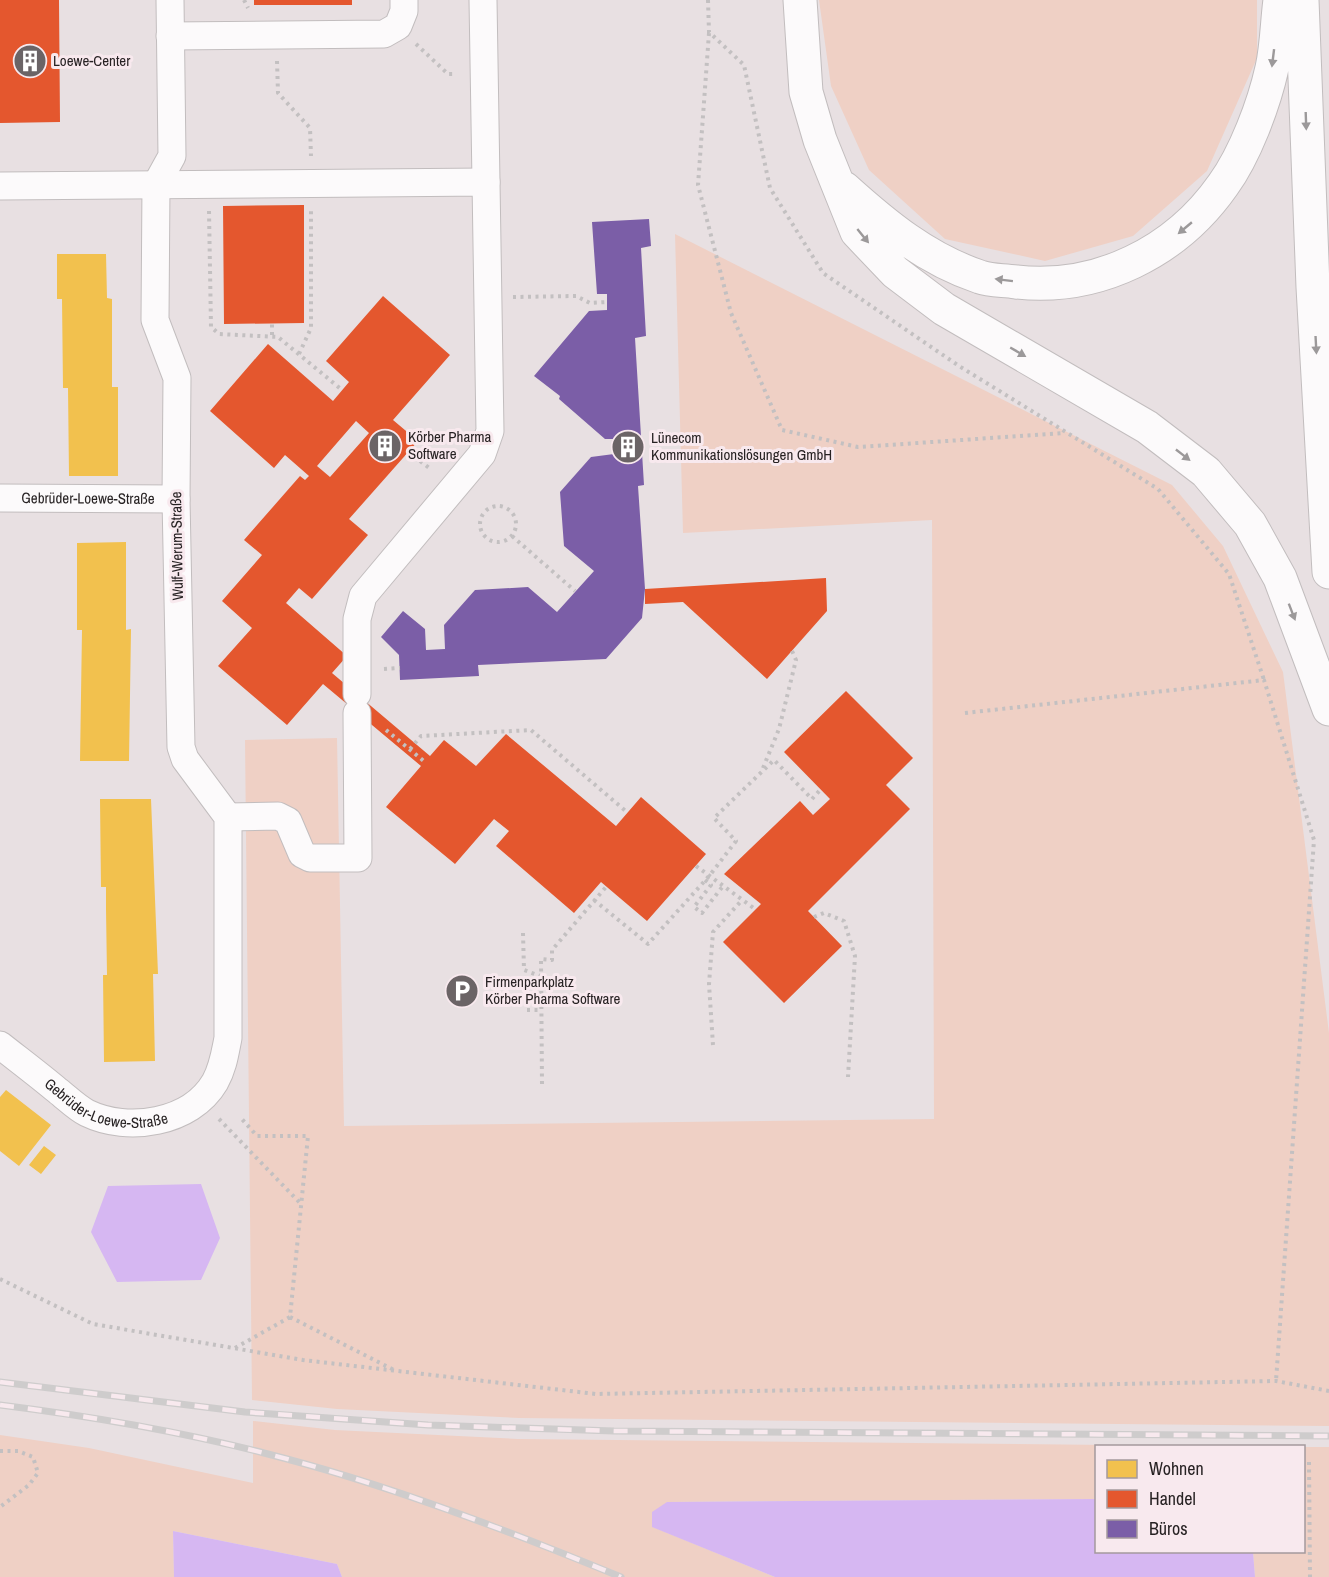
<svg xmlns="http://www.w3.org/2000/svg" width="1329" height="1577" viewBox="0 0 1329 1577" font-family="'Archivo Narrow',sans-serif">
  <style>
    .green { fill: #efd0c5 }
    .water { fill: #d6b7f2 }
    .homes { fill: #f2c14e }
    .shops { fill: #e4572e; fill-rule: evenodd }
    .offices { fill: #7b5ea7 }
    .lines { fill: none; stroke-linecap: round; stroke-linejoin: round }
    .minor-casing { stroke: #c2bdbe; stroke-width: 29 }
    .highway-casing { stroke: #c2bdbe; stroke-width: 35 }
    .path { stroke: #c3c0c1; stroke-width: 4; stroke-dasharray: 3 4.5; stroke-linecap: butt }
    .minor { stroke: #fcfafb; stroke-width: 27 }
    .highway { stroke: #fcfafb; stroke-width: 33 }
    .rail-casing { stroke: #cecccc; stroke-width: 7 }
    .rail { stroke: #f8e9ee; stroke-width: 4.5; stroke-dasharray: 14; stroke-linecap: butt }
    .oneway { fill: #9c999a }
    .labels { text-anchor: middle; stroke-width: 6; stroke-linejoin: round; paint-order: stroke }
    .poi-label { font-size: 15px; fill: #272223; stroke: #f8e9ee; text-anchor: start }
    .street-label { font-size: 15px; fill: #272223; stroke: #f8e9ee }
  </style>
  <rect width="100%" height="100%" fill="#e8e0e2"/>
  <!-- green -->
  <path class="green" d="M 819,0 L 1257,0 L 1257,58 L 1207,171 L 1133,236 L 1045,261 L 945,239 L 869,170 L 831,86 Z
    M 675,234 L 1172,485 L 1223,546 L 1283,672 L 1329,1033 L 1329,1426 L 519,1418 L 337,1409 L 252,1400 L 245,740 L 337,738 L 344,1126 L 934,1119 L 932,520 L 683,533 Z
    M 253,1421 L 335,1430 L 518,1439 L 1205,1446 L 1096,1446 L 1096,1499 L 667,1502 L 653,1527 L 775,1577 L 342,1577 L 337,1564 L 173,1531 L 174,1577 L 0,1577 L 0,1435 L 89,1448 L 253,1483 Z
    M 1304,1447 L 1329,1447 L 1329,1577 L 1255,1577 L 1253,1552 L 1304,1552 Z"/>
  <!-- water -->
  <path class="water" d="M 201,1184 L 220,1238 L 201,1280 L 117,1282 L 91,1232 L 108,1186 Z
    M 1096,1499 L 1096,1552 L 1253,1552 L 1255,1577 L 775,1577 L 652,1527 L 652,1512 L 667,1502 Z
    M 173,1531 L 337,1564 L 342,1577 L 174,1577 Z"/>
  <!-- homes -->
  <path class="homes" d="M 57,254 L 106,254 L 107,298 L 112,299 L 112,387 L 118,387 L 118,476 L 69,476 L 68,388 L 63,388 L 62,299 L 57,299 Z
    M 126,542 L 126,630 L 131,629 L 129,761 L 80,761 L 82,630 L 77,630 L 77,543 Z
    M 100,799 L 151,799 L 158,974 L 153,974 L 155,1061 L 104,1062 L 103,975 L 107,975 L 106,909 L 106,887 L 101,887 Z
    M 6,1090 L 51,1125 L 19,1166 L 0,1151 L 0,1097 Z
    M 44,1146 L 56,1155 L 41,1174 L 29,1165 Z"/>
  <!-- shops -->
  <path class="shops" d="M 0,0 L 59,0 L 60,122 L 0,123 Z
    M 254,0 L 352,0 L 352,5 L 254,5 Z
    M 304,205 L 304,323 L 224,324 L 223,206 Z
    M 383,296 L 450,355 L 393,420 L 418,441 L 349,519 L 368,535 L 312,599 L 299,588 L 286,603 L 347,656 L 332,673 L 430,756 L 444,740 L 476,766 L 506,734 L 616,826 L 641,797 L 706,854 L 647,921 L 601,882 L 574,913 L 496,846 L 509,831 L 494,819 L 455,864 L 386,807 L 421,766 L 323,684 L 287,725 L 218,666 L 252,628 L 222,601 L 262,555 L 244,540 L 300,476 L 305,480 L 309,476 L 285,455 L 274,468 L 210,411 L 268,344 L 333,401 L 349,382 L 326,361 ZM 356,421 L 369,433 L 330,477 L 317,466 Z
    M 826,578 L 827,611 L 767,679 L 683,602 L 645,604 L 645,589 Z
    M 846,691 L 913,758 L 886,785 L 910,809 L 808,911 L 842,946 L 784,1003 L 723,942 L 761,904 L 724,874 L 800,801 L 813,815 L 830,799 L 784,752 Z"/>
  <!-- offices -->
  <path class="offices" d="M 649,219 L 651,246 L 641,248 L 646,336 L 635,338 L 644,485 L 638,486 L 645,589 L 642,618 L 606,659 L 478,665 L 479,676 L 400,680 L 399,655 L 381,637 L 403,611 L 425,629 L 426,650 L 445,649 L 444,625 L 475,590 L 528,587 L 557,612 L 594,571 L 564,546 L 560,492 L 591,457 L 614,454 L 614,439 L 605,439 L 559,399 L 560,396 L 534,376 L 589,311 L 607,310 L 607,294 L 597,294 L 592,222 Z"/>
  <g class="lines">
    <!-- minor casing -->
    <g class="minor-casing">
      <g id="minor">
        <path d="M 483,0 L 486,182"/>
        <path d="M 170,36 L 384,34 L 398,26 L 404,11 L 404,0"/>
        <path d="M 0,186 L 486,182 L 490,431 L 482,454 L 363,596 L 357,619 L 357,694"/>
        <path id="s1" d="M 0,498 L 176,499"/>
        <path d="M 228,817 L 278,816 L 288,821 L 302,854 L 310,858 L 358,858 L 357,713"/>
        <path id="s2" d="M 0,1045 C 19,1060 39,1075 58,1091 C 67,1098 77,1108 87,1113 C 128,1133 191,1123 215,1082 C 223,1068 225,1053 228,1038 L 228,817 L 185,759 L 181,747 L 176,499 L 177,378 L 155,320 L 156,185 L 172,156 L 170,0"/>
      </g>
    </g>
    <!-- highway casing -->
    <g class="highway-casing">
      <path id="highway" d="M 800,0 L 806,92 L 820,140 L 857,232 L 895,272 L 944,309 L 1147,427 L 1206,472 L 1250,524 L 1280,578 L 1329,709
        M 1302,0 L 1313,287 L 1329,572
        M 844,188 C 885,225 926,259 980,277 C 991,281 1004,280 1016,282 C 1098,291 1176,252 1223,185 C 1245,155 1264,104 1272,68 C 1277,46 1277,22 1280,0"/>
    </g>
    <!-- path -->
    <path class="path" d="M 244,0 L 248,8
      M 708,0 L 709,32 L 744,65 L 770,188 L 823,273 L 959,366 L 1158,489 L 1229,574 L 1264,680
      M 709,33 L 698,185 L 731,313 L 782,430 L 858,447 L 1065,433
      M 416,44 L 448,74 L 456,74
      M 277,61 L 278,93 L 310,128 L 311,156
      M 209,211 L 211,327 L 219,334 L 278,337 L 342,390
      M 513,297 L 576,296 L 590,303 L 607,302
      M 272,335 L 272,323
      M 299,354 L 311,328 L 311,211
      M 408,452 L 432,470
      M480 524a18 18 0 1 1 36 0a18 18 0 1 1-36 0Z
      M 512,536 L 575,591
      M 384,669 L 400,668
      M 965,713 L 1264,680 L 1314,840 L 1276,1381
      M 386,730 L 425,762
      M 410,749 L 421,736 L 531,730 L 628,813
      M 763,768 L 779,729 L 796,660 L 792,651
      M 696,866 L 755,909
      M 705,880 L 711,885 L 694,907 L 702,913 L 723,886
      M 594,900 L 648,944 L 710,875 L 736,841 L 714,818 L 774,760 L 812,799 L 821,789
      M 814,917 L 824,913 L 844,921 L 855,956 L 848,1077
      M 523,933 L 524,970 L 540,976
      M 527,1010 L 540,1010
      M 713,1045 L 709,984 L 713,932 L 742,900
      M 542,1084 L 541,959 L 552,960 L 552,950 L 606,887
      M 219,1119 L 301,1204
      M 0,1279 L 93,1324 L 303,1360 L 596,1394 L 1276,1381 L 1329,1391
      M 290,1317 L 396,1371
      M 235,1348 L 290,1317 L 308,1136 L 257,1136 L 241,1118
      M 0,1451 L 18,1451 L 33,1457 L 38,1473 L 29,1485 L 0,1507
      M 1309,1462 L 1310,1577"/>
    <!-- minor -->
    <use href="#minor" class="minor"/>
    <!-- highway -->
    <use href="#highway" class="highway"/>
    <!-- rail casing -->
    <g class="rail-casing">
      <path id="rail" d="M 0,1382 L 245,1412 L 428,1425 L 614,1431 L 1329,1436
        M 0,1405 C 89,1416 178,1431 264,1453 C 387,1484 504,1529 621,1577"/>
    </g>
    <!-- rail -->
    <use href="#rail" class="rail"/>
  </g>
  <!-- one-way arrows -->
  <defs><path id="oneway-solid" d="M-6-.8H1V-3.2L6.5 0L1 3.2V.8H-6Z" transform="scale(1.5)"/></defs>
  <g class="oneway">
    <use href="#oneway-solid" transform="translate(1273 58) rotate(97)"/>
    <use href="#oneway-solid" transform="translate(1306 121) rotate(88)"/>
    <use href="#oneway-solid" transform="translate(1185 228) rotate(140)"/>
    <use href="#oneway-solid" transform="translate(863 236) rotate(51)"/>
    <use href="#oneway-solid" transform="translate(1004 280) rotate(-173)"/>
    <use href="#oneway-solid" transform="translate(1316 345) rotate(87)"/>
    <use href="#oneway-solid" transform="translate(1018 352) rotate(30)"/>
    <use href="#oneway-solid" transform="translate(1183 455) rotate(38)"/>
    <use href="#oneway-solid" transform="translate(1292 612) rotate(69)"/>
  </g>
  <!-- icons -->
  <defs>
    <g id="building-disc" transform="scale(1.725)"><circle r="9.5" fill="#6b6466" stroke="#f8e9ee"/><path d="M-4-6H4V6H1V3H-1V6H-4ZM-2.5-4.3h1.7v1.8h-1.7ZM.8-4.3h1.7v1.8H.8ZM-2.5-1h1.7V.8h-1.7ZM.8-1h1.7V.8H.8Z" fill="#fff"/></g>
    <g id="parking-disc" transform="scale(1.725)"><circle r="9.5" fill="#6b6466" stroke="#f8e9ee"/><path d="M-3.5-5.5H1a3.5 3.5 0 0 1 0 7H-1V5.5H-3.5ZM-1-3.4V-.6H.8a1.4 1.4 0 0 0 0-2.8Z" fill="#fff"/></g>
  </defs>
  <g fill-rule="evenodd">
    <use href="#building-disc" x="30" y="61"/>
    <use href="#building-disc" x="385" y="446"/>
    <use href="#building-disc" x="628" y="447"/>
    <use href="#parking-disc" x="462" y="991"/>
  </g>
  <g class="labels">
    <!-- poi labels -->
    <g class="poi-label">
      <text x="53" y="66">Loewe-Center</text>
      <text x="408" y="442">Körber Pharma<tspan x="408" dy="17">Software</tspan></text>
      <text x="651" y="443">Lünecom<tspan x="651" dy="17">Kommunikationslösungen GmbH</tspan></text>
      <text x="485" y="987">Firmenparkplatz<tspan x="485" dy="17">Körber Pharma Software</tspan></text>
    </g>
    <!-- street labels -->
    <g class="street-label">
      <text dy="5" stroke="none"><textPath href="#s1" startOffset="88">Gebrüder-Loewe-Straße</textPath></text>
      <text transform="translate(177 546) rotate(-91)" y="5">Wulf-Werum-Straße</text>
      <text dy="5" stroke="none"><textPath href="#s2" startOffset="126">Gebrüder-Loewe-Straße</textPath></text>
    </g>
  </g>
  <!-- legend -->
  <rect x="1095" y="1445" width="210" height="108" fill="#f8e9ee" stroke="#a4999d" stroke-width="1.5"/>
  <rect x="1107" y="1460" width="30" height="18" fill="#f2c14e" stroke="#a4999d" stroke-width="1.5"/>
  <text x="1149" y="1475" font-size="18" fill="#272223">Wohnen</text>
  <rect x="1107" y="1490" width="30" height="18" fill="#e4572e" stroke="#a4999d" stroke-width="1.5"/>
  <text x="1149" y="1505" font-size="18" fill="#272223">Handel</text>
  <rect x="1107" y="1520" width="30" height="18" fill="#7b5ea7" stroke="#a4999d" stroke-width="1.5"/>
  <text x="1149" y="1535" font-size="18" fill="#272223">Büros</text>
</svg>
